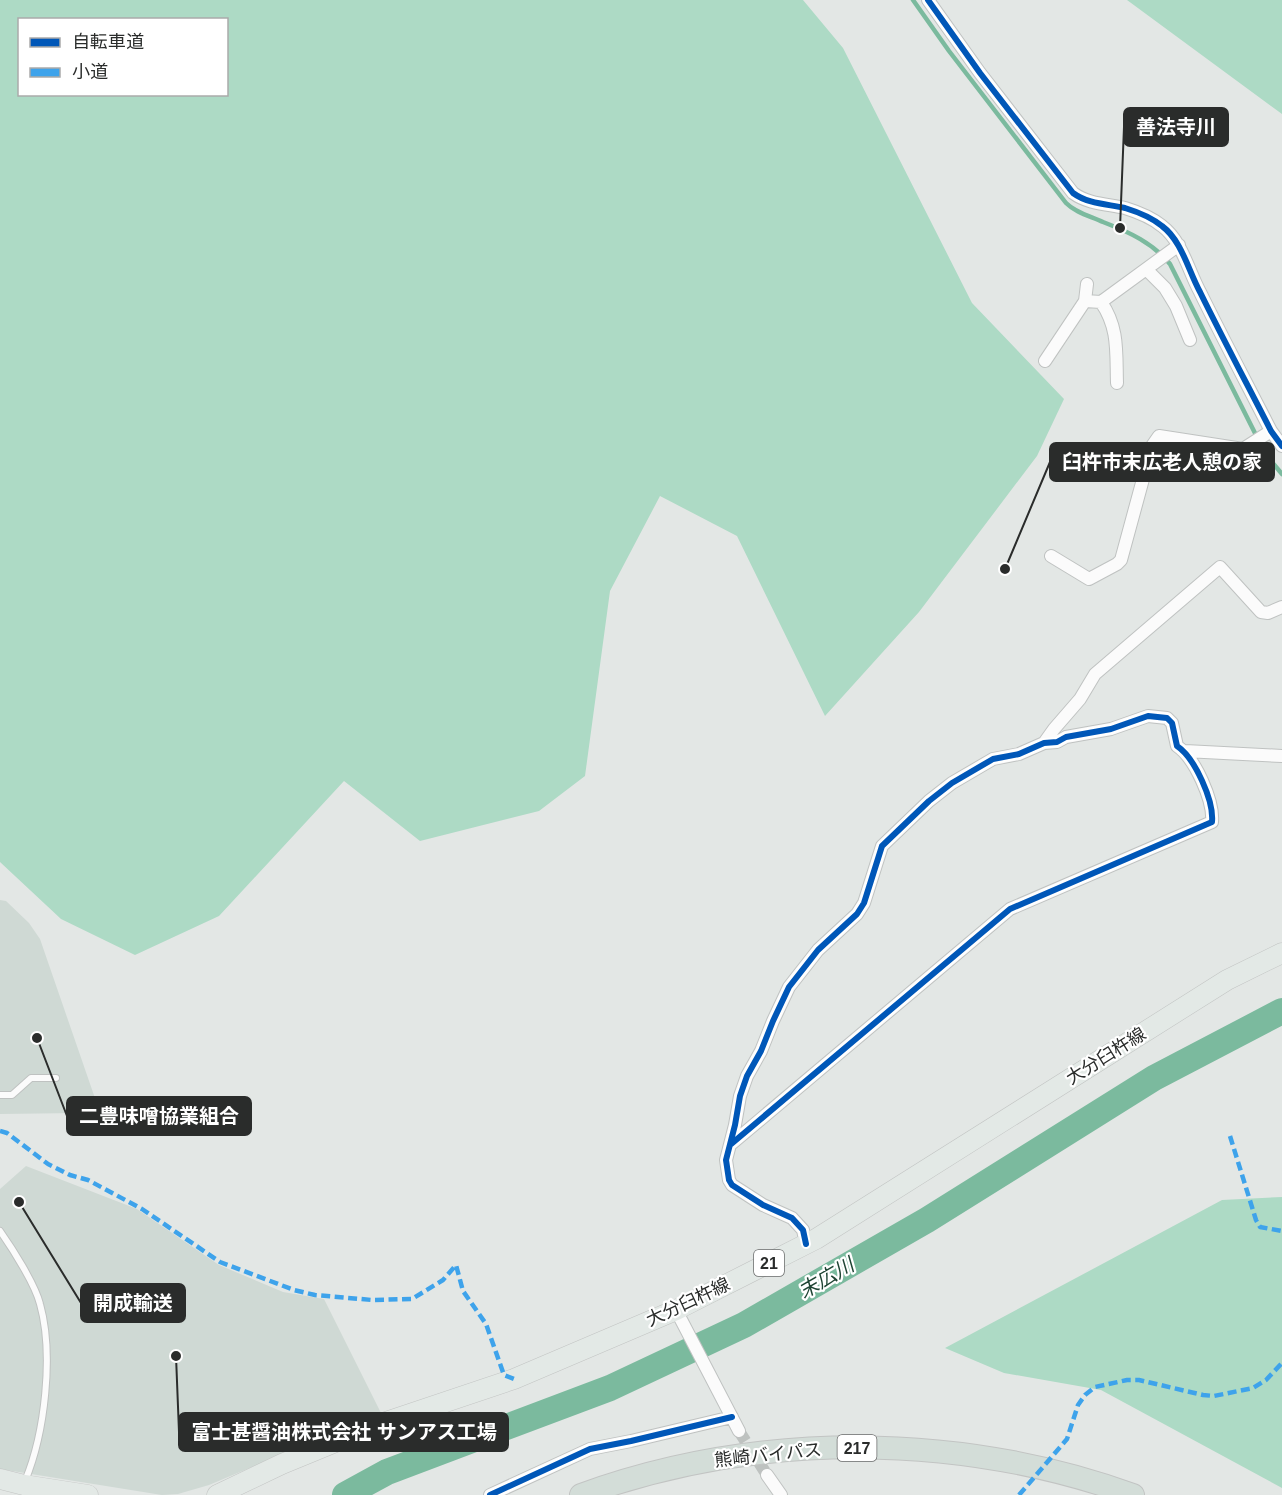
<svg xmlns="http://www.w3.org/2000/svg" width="1282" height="1495" viewBox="0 0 1282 1495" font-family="Arial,'Noto Sans JP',sans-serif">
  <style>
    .built { fill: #cfd9d4 }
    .green { fill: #addac5; fill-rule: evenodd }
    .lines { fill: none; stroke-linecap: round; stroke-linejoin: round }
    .stream { stroke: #7bba9e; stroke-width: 4.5 }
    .river { stroke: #7bba9e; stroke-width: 26 }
    .street-tunnel { stroke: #bec2c0; stroke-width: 12; stroke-dasharray: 12 6; stroke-linecap: butt }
    .lane-casing { stroke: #bfc2c1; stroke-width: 8 }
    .street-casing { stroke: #bfc2c1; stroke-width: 14 }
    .primary-casing { stroke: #c2c4c3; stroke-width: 21 }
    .highway-casing { stroke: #c2c4c3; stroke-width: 24 }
    .lane { stroke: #fbfbfb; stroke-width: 6 }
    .street { stroke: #fbfbfb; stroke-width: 12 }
    .primary { stroke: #e3e9e6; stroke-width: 20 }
    .highway { stroke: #d3ddd8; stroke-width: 22 }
    .quiet { stroke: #3ea3eb; stroke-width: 4.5; stroke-dasharray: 9 4.5; stroke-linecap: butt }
    .cycleway-casing { stroke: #fff; stroke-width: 10 }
    .cycleway { stroke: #0057b8; stroke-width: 6 }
    .labels { text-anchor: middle; stroke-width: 4.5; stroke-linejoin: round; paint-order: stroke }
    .shield { fill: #fff; stroke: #6a6b6b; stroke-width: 1.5 }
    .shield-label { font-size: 16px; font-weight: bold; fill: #2a2c2b }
    .street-label { font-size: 18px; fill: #2a2c2b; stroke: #fff }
    .water-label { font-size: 20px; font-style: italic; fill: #1e4433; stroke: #fff }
    .leader { fill: none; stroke: #2a2c2b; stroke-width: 2 }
    .callout-dot { fill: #2a2c2b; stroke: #fff; stroke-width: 2 }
    .callout { fill: #2a2c2b; stroke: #2a2c2b; stroke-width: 2 }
    .callout-label { font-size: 20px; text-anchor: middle; font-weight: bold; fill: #fff }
  </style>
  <rect width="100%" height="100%" fill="#e3e7e5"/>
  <!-- built -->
  <path class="built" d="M 0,900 L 6,901 L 29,923 L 40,939 L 97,1104 L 92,1107 L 79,1113 L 0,1114 Z
    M 26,1166 L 137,1209 L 219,1265 L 283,1292 L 324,1299 L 381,1413 L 209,1485 L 178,1494 L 162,1495 L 0,1469 L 0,1189 Z"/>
  <!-- green -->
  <path class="green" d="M 0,0 L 803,0 L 843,48 L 972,303 L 1064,399 L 1037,456 L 919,612 L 825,716 L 737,536 L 660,496 L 610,591 L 585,776 L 539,811 L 420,841 L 344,781 L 219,916 L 135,955 L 61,919 L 0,862 ZM 20,20 L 226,20 L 226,94 L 20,94 Z
    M 1127,0 L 1282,0 L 1282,114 Z
    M 1282,1197 L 1282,1488 L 1101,1390 L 1004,1373 L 945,1348 L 1222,1200 Z"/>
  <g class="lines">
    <!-- stream -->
    <path class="stream" d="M 913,0 L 949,51 L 1066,203 C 1076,213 1090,216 1103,222 C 1129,232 1153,243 1170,264 L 1266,455 L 1282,474"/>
    <!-- river -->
    <path class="river" d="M 345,1495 L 387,1472 L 610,1388 L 744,1325 L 927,1220 L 1154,1078 L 1282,1011"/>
    <!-- street-tunnel -->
    <path class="street-tunnel" d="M 739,1431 L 767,1475"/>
    <!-- lane casing -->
    <g class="lane-casing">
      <path id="lane" d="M 0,1095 L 12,1095 L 31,1078 L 56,1078
        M 0,1231 C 12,1248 35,1284 40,1304 C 54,1354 45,1433 25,1481"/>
    </g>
    <!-- street casing -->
    <g class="street-casing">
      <path id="street" d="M 928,0 L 980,73 L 1073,193 C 1088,204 1107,204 1125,208 C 1138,212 1151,217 1162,226 C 1182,241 1188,270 1200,292 C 1223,339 1247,384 1271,431 L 1282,446
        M 1147,270 L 1165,288 L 1176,306 L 1190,340
        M 1085,301 L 1101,302 L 1179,245
        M 1101,302 C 1119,328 1116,352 1117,383
        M 1045,361 L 1085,301 L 1087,284
        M 1051,556 L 1089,579 L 1117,564 L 1121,560 L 1152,446 L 1159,436 L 1243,449 L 1271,431
        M 1044,743 L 1054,729 L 1080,699 L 1095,674 L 1220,567 L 1261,612 L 1268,613 L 1282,607
        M 1185,751 L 1282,756
        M 730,1145 L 1010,909 L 1212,822 C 1214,801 1195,758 1177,746 L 1172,723 L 1167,718 L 1148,716 L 1111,729 L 1066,737 L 1057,742 L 1044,743 L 1019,754 L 993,759 L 952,783 L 929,801 L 882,846 L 864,903 L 857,914 L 818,950 L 789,987 L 773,1021 L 761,1051 L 747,1076 L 740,1096 L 735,1125 L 726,1160 L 729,1180 L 732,1185 L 763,1205 L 792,1218 L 803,1230 L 806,1244
        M 676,1310 L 739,1431
        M 767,1475 L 781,1495
        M 490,1495 L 590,1449 L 631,1441 L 732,1417"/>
    </g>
    <!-- primary casing -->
    <g class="primary-casing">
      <path id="primary" d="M 0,1479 L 24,1485 L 88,1495
        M 217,1495 L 282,1464 L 377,1425 L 514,1379 L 676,1310 L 816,1239 L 1227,980 L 1282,953"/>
    </g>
    <!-- highway casing -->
    <g class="highway-casing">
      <path id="highway" d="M 581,1495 C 757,1431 958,1432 1133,1495"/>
    </g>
    <!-- lane -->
    <use href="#lane" class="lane"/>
    <!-- street -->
    <use href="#street" class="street"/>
    <!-- primary -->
    <use href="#primary" class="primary"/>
    <!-- highway -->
    <use href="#highway" class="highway"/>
    <!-- quiet -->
    <path class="quiet" d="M 0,1131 L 7,1133 L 48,1164 L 70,1175 L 88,1180 L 142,1209 L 220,1262 L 294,1290 L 315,1295 L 372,1300 L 412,1299 L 443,1280 L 456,1265 L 463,1291 L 486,1324 L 504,1375 L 514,1379
      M 1230,1136 L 1256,1220 L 1260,1227 L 1282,1231
      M 1019,1495 L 1067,1439 L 1078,1405 L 1085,1395 L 1095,1387 L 1127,1380 L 1139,1380 L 1203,1395 L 1214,1396 L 1253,1388 L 1266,1380 L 1282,1363"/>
    <!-- cycleway casing -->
    <g class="cycleway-casing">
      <path id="cycleway" d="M 928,0 L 980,73 L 1073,193 C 1088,204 1107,204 1125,208 C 1138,212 1151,217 1162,226 C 1182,241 1188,270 1200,292 C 1223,339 1247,384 1271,431 L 1282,446
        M 730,1145 L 1010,909 L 1212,822 C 1214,801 1195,758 1177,746 L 1172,723 L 1167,718 L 1148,716 L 1111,729 L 1066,737 L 1057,742 L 1044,743 L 1019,754 L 993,759 L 952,783 L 929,801 L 882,846 L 864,903 L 857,914 L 818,950 L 789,987 L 773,1021 L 761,1051 L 747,1076 L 740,1096 L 735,1125 L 726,1160 L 729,1180 L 732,1185 L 763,1205 L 792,1218 L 803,1230 L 806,1244
        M 490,1495 L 590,1449 L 631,1441 L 732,1417"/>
    </g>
    <!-- cycleway -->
    <use href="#cycleway" class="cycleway"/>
  </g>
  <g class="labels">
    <!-- shield labels -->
    <g class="shield">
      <rect x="754" y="1250" width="30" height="26" rx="4.5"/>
      <rect x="837.5" y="1435" width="39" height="26" rx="4.5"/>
    </g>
    <g class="shield-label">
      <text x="769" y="1269">21</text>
      <text x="857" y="1454">217</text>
    </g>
    <!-- street labels -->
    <g class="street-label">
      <text transform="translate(1106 1056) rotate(-32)" y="6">大分臼杵線</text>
      <text transform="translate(688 1302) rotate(-25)" y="6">大分臼杵線</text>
      <text transform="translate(768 1455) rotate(-6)" y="6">熊崎バイパス</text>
    </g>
    <!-- water labels -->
    <g class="water-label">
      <text transform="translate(826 1278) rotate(-30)" y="7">末広川</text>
    </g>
  </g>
  <!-- callouts -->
  <path class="leader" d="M1120 228L1124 127M1005 569L1050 462M37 1038L67 1116M19 1202L81 1303M176 1356L179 1432"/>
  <g class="callout-dot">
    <circle cx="1120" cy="228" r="6"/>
    <circle cx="1005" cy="569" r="6"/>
    <circle cx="37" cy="1038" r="6"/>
    <circle cx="19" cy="1202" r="6"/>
    <circle cx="176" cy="1356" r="6"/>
  </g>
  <g class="callout">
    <rect x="1124" y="108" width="104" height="38" rx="6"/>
    <rect x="1050" y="443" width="224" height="38" rx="6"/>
    <rect x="67" y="1097" width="184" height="38" rx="6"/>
    <rect x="81" y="1284" width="104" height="38" rx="6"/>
    <rect x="179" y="1413" width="329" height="38" rx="6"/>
  </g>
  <g class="callout-label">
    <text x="1176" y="134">善法寺川</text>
    <text x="1162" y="469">臼杵市末広老人憩の家</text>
    <text x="159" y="1123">二豊味噌協業組合</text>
    <text x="133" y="1310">開成輸送</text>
    <text x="344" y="1439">富士甚醤油株式会社 サンアス工場</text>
  </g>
  <!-- legend -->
  <rect x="18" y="18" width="210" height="78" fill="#ffffff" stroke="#aaabaa" stroke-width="1.5"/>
  <rect x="30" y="38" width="30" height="9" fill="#0057b8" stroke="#aaabaa" stroke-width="1.5"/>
  <text x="72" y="48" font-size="18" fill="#2a2c2b">自転車道</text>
  <rect x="30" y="68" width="30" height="9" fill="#3ea3eb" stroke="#aaabaa" stroke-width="1.5"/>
  <text x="72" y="78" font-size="18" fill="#2a2c2b">小道</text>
</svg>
